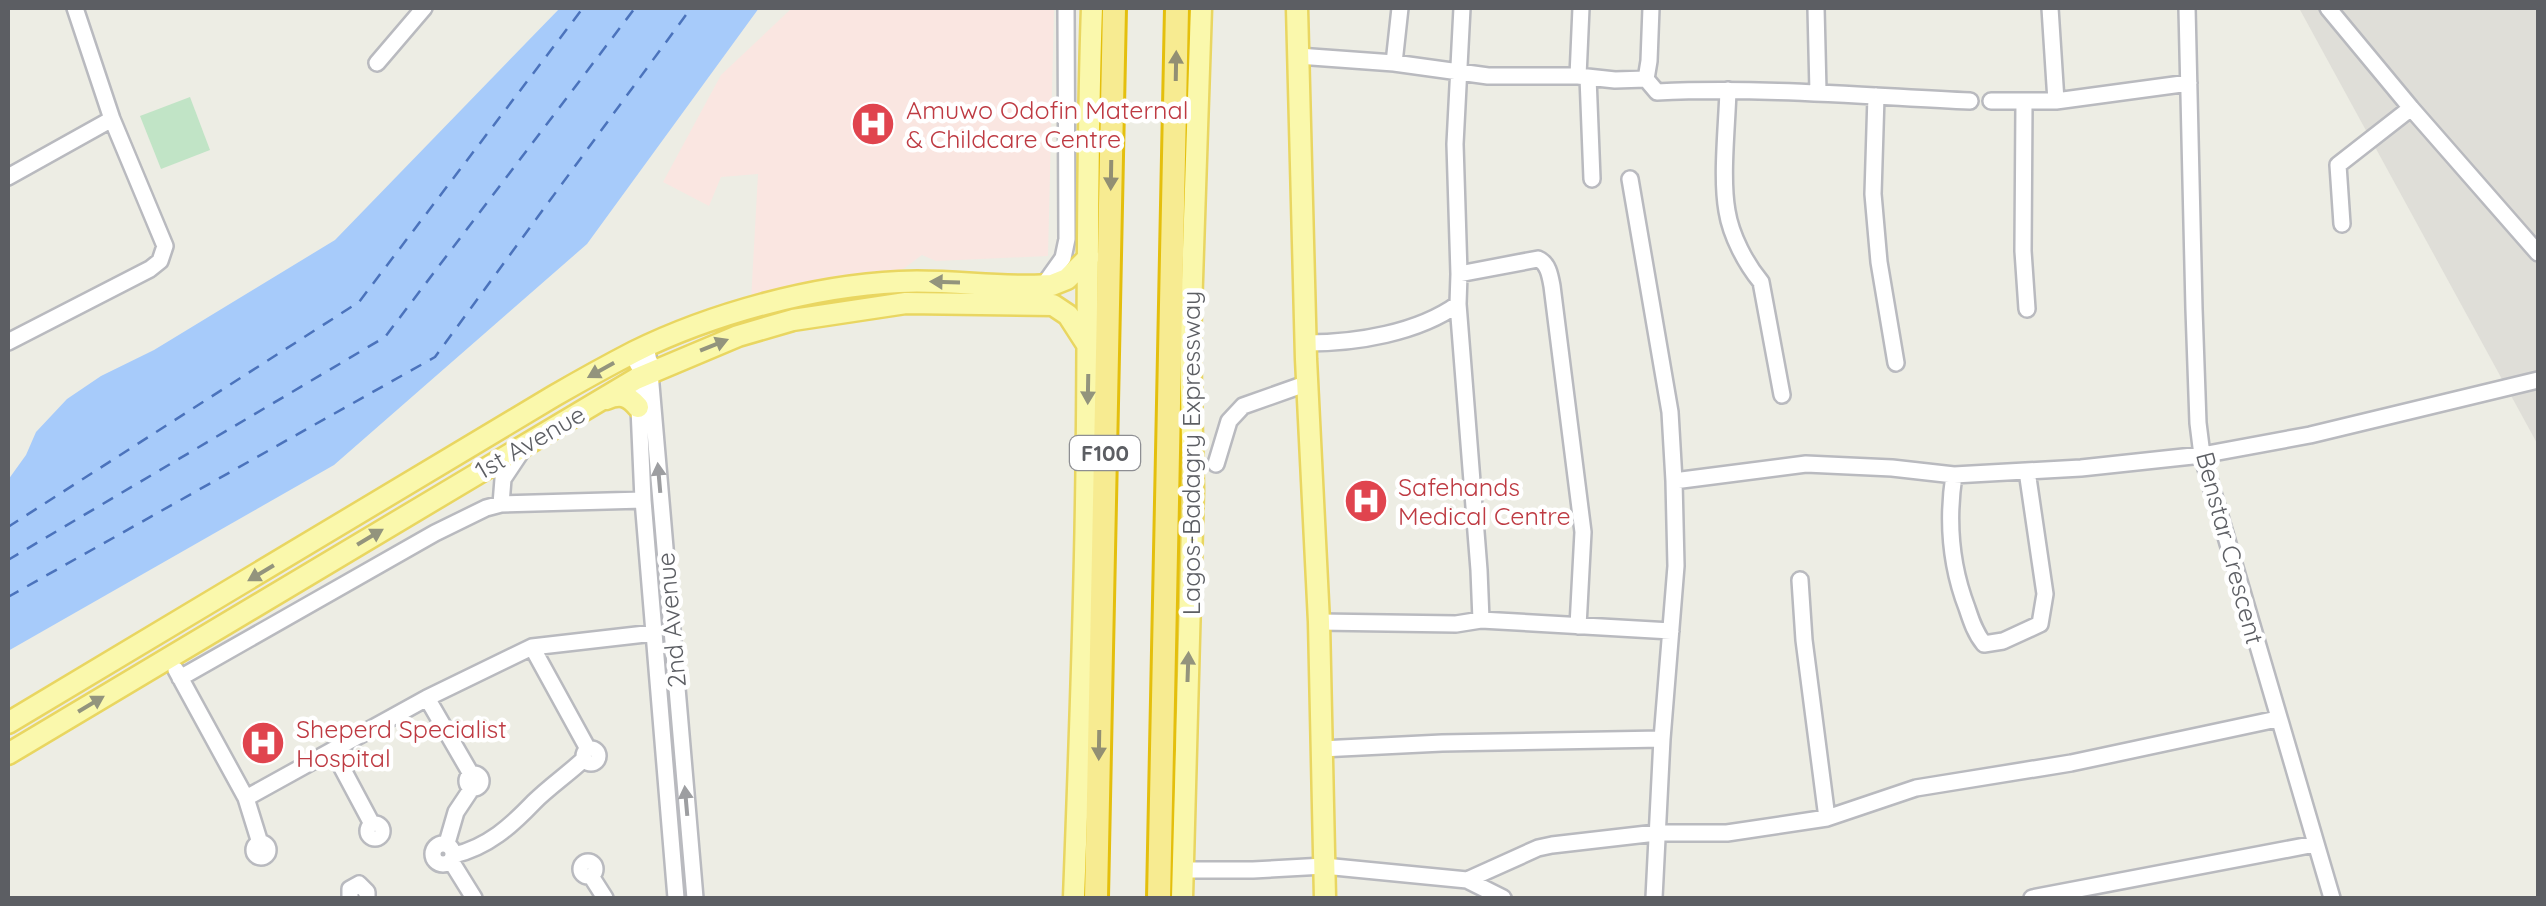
<svg xmlns="http://www.w3.org/2000/svg" width="2546" height="906" viewBox="0 0 2546 906" font-family="Quicksand,sans-serif">
  <style>
    .industrial { fill: #dfded8 }
    .medical { fill: #fae6e1 }
    .green { fill: #c1e4c6 }
    .water { fill: #a7cbfa }
    .lines { fill: none; stroke-linecap: round; stroke-linejoin: round }
    .ferry { stroke: #4b73bc; stroke-width: 2.5; stroke-dasharray: 12 10; stroke-linecap: butt }
    .minor-casing { stroke: #b9babf; stroke-width: 20 }
    .major-casing { stroke: #e9d661; stroke-width: 25 }
    .highway-casing { stroke: #e4bf0d; stroke-width: 28 }
    .minor { stroke: #fff; stroke-width: 15 }
    .major { stroke: #faf8ac; stroke-width: 20 }
    .highway { stroke: #f7eb91; stroke-width: 22 }
    .oneway { fill: #928f73 }
    .oneway2 { fill: #93947d }
    .oneway3 { fill: #9d9ea1 }
    .labels { text-anchor: middle; stroke-width: 9; stroke-linejoin: round; paint-order: stroke }
    .shield { fill: #fff; stroke: #8d8e92; stroke-width: 2.5 }
    .shield-label { font-size: 22px; font-weight: bold; fill: #5c5e63 }
    .health-label { font-size: 25px; fill: #be3a42; stroke: #fff; text-anchor: start }
    .street-label { font-size: 25px; fill: #5c5e63; stroke: #fff }
  </style>
  <rect width="100%" height="100%" fill="#edede4"/>
  <!-- industrial -->
  <path class="industrial" d="M 2299,8 L 2538,8 L 2538,445 Z"/>
  <!-- medical -->
  <path class="medical" d="M 792,8 L 1054,8 L 1048,256 L 936,261 L 922,255 L 899,272 L 751,301 L 758,174 L 721,177 L 709,206 L 663,182 L 721,75 Z"/>
  <!-- green -->
  <path class="green" d="M 190,97 L 210,150 L 161,169 L 140,116 Z"/>
  <!-- water -->
  <path class="water" d="M 560,8 L 759,8 L 587,244 L 334,465 L 8,651 L 8,480 L 26,455 L 36,432 L 67,399 L 101,376 L 154,350 L 335,240 Z"/>
  <g class="lines">
    <!-- ferry -->
    <path class="ferry" d="M 8,527 L 359,302 L 583,8
      M 8,560 L 385,337 L 635,8
      M 8,597 L 435,357 L 691,8"/>
    <!-- minor casing -->
    <g class="minor-casing">
      <path id="minor" d="M 1816,8 L 1818,92
        M 2050,8 L 2056,101
        M 2187,8 L 2194,309 L 2198,423 L 2202,455 L 2332,898
        M 2328,8 L 2411,108 L 2538,253
        M 1298,56 L 1394,63 L 1488,76 L 1578,76 L 1615,80 L 1646,79 L 1657,92 C 1762,87 1865,96 1970,101
        M 377,63 L 424,8
        M 1394,63 L 1400,8
        M 1578,76 L 1581,8
        M 1588,77 L 1592,179
        M 1646,79 L 1649,61 L 1651,8
        M 1728,90 C 1727,126 1721,177 1727,211 C 1731,236 1746,264 1761,282 L 1782,395
        M 1876,96 L 1873,194 L 1879,262 L 1896,363
        M 1991,101 L 2056,101 L 2189,83
        M 2024,103 L 2023,251 L 2027,309
        M 8,177 L 112,119
        M 1630,179 L 1670,412 L 1674,481 L 1676,566 L 1662,739 L 1654,898
        M 2342,224 L 2338,165 L 2411,108
        M 1459,274 L 1455,144 L 1462,8
        M 1043,286 L 1063,258 L 1067,239 L 1066,8
        M 8,342 L 150,269 L 160,261 L 165,246 L 112,119 L 75,8
        M 1307,343 C 1356,343 1418,333 1458,304
        M 646,347 L 649,361 L 655,369 L 650,373 L 695,898
        M 635,352 L 637,363 L 643,374 L 638,385 L 643,500 L 676,898
        M 1216,464 L 1229,421 L 1243,406 L 1308,383
        M 1954,475 C 1947,521 1950,564 1967,608 C 1971,620 1975,633 1984,644 L 2003,641 L 2040,624 L 2045,594 L 2027,471
        M 1674,481 L 1806,464 L 1892,468 L 1954,475 L 2081,468 L 2202,455 L 2310,435 L 2538,380
        M 501,504 L 503,479 L 523,449
        M 1800,580 L 1804,640 L 1827,818
        M 1481,620 L 1479,570 L 1458,304 L 1459,274 L 1538,259 C 1548,263 1550,275 1552,286 L 1583,532 L 1578,626
        M 1319,622 L 1456,624 L 1481,620 L 1671,631
        M 532,647 L 588,749
        M 176,670 L 246,798 L 260,843
        M 180,678 L 435,533 L 486,508 L 501,504 L 643,500
        M 427,698 L 471,774
        M584 756a7 7 0 1 1 14 0a7 7 0 1 1-14 0Z
        M 1321,749 L 1442,743 L 1662,739
        M 333,751 L 372,824
        M467 781a7 7 0 1 1 14 0a7 7 0 1 1-14 0Z
        M 246,798 L 427,698 L 532,647 L 654,633
        M368 831a7 7 0 1 1 14 0a7 7 0 1 1-14 0Z
        M254 850a7 7 0 1 1 14 0a7 7 0 1 1-14 0Z
        M 447,843 L 456,812 L 472,788
        M433 854a10 10 0 1 1 20 0a10 10 0 1 1-20 0Z
        M 454,855 C 488,847 511,826 534,802 C 549,787 568,774 584,759
        M 451,861 L 474,898
        M581 869a7 7 0 1 1 14 0a7 7 0 1 1-14 0Z
        M 1183,870 L 1253,870 L 1324,866 L 1467,880 L 1538,848 L 1552,845 L 1656,833 L 1727,833 L 1827,818 L 1916,788 L 2071,763 L 2277,719
        M 591,876 L 605,898
        M 1467,880 L 1503,898
        M 350,898 L 350,889 L 359,884 L 367,892 L 367,898
        M 2032,898 L 2315,844"/>
    </g>
    <!-- major casing -->
    <g class="major-casing">
      <path id="major" d="M 1297,8 L 1306,359 L 1319,622 L 1325,898
        M 606,399 C 620,393 628,395 638,407
        M 8,723 L 554,396 C 580,381 607,366 634,352 C 711,314 813,286 899,282 C 950,279 1001,289 1052,285 L 1067,279 L 1089,257
        M 8,754 L 636,379 L 738,336 L 793,320 L 906,303 L 1053,305 L 1068,315 L 1088,346
        M 1074,898 C 1079,767 1084,635 1086,503 C 1089,337 1086,172 1092,8
        M 1182,898 L 1193,490 L 1190,340 L 1201,8"/>
    </g>
    <!-- highway casing -->
    <g class="highway-casing">
      <path id="highway" d="M 1096,898 L 1114,8
        M 1159,898 L 1177,8"/>
    </g>
    <!-- minor -->
    <use href="#minor" class="minor"/>
    <!-- major -->
    <use href="#major" class="major"/>
    <!-- highway -->
    <use href="#highway" class="highway"/>
  </g>
  <!-- one-way arrows -->
  <defs><path id="oneway-solid" d="M-6-.8H1V-3.2L6.5 0L1 3.2V.8H-6Z" transform="scale(2.5)"/></defs>
  <g class="oneway">
    <use href="#oneway-solid" transform="translate(1176 66) rotate(-89)"/>
    <use href="#oneway-solid" transform="translate(1111 175) rotate(91)"/>
    <use href="#oneway-solid" transform="translate(1099 745) rotate(91)"/>
  </g>
  <g class="oneway2">
    <use href="#oneway-solid" transform="translate(945 282) rotate(-178)"/>
    <use href="#oneway-solid" transform="translate(714 345) rotate(-22)"/>
    <use href="#oneway-solid" transform="translate(601 370) rotate(151)"/>
    <use href="#oneway-solid" transform="translate(1088 389) rotate(91)"/>
    <use href="#oneway-solid" transform="translate(370 537) rotate(-31)"/>
    <use href="#oneway-solid" transform="translate(261 573) rotate(149)"/>
    <use href="#oneway-solid" transform="translate(1188 667) rotate(-88)"/>
    <use href="#oneway-solid" transform="translate(91 704) rotate(-31)"/>
  </g>
  <g class="oneway3">
    <use href="#oneway-solid" transform="translate(659 478) rotate(-95)"/>
    <use href="#oneway-solid" transform="translate(686 801) rotate(-95)"/>
  </g>
  <!-- icons -->
  <defs>
    <g id="hospital-disc" transform="scale(2.25)"><circle r="9.5" fill="#e0444e" stroke="#fff"/><path d="M-5-5h3v3.5h4V-5h3V5h-3V1.5h-4V5h-3Z" fill="#fff"/></g>
  </defs>
  <g fill-rule="evenodd">
    <use href="#hospital-disc" x="873" y="124"/>
    <use href="#hospital-disc" x="1366" y="501"/>
    <use href="#hospital-disc" x="263" y="743"/>
  </g>
  <g class="labels">
    <!-- shield labels -->
    <rect class="shield" x="1070" y="436" width="70" height="34" rx="8"/>
    <g class="shield-label">
      <text x="1105" y="461">F100</text>
    </g>
    <!-- health labels -->
    <g class="health-label">
      <text x="906" y="119">Amuwo Odofin Maternal<tspan x="906" dy="29">&amp; Childcare Centre</tspan></text>
      <text x="1398" y="496">Safehands<tspan x="1398" dy="29">Medical Centre</tspan></text>
      <text x="296" y="738">Sheperd Specialist<tspan x="296" dy="29">Hospital</tspan></text>
    </g>
    <!-- street labels -->
    <g class="street-label">
      <text transform="translate(530 442) rotate(-30)" y="9">1st Avenue</text>
      <text transform="translate(1191 453) rotate(-90)" y="9">Lagos-Badagry Expressway</text>
      <text transform="translate(2230 548) rotate(75)" y="9">Benstar Crescent</text>
      <text transform="translate(671 620) rotate(-95)" y="9">2nd Avenue</text>
    </g>
  </g>
  <!-- border -->
  <rect width="2546" height="906" fill="none" stroke="#5c5e63" stroke-width="20"/>
</svg>
